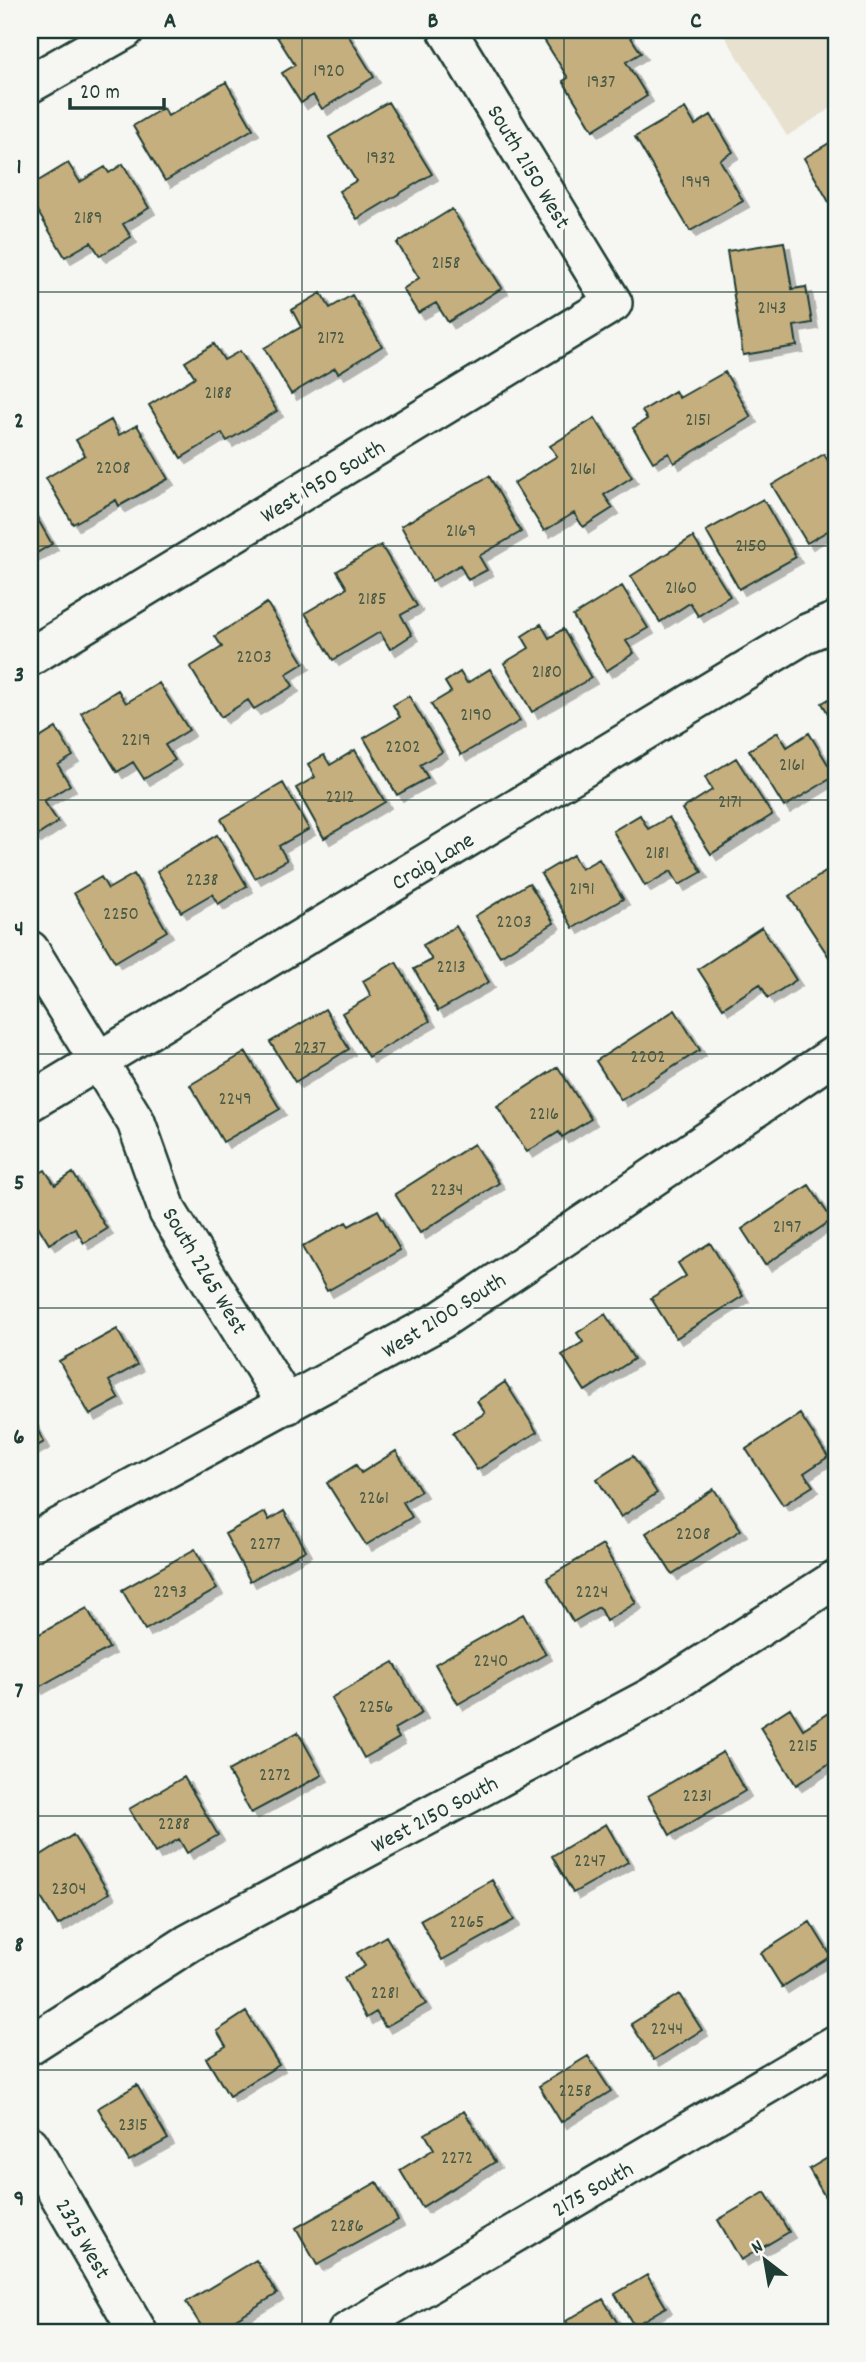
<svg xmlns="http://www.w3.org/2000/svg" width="866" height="2362" viewBox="0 0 866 2362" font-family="Dekko,sans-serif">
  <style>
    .built { fill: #e8e1cf }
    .building { fill: #c6af7e; stroke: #1f3d34; stroke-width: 2; filter: url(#shadow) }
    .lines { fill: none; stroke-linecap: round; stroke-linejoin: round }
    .minor-casing { stroke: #1f3d34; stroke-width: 42 }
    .minor { stroke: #f6f6f2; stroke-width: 37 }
    .grid { fill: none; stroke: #1f3d34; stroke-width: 2; stroke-opacity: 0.55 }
    .labels { text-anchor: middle; stroke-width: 7; stroke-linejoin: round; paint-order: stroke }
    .number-label { font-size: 19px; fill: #495a46 }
    .street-label { font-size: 23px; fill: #1f3d34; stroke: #f6f6f2 }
    .neatline { fill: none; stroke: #1f3d34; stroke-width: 2.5 }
    .grid-label { font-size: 23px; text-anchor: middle; font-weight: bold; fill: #1f3d34 }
  </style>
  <defs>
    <filter id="shadow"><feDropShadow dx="6" dy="6" stdDeviation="0" flood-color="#0004"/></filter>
  </defs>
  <rect width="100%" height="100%" fill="#f6f6f2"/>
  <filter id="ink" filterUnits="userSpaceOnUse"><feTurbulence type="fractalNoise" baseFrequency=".0143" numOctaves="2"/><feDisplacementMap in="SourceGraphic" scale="14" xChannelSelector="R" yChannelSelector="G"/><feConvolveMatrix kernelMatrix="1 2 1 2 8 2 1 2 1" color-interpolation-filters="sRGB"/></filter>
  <g filter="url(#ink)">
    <!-- built -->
    <path class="built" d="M 721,30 L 836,30 L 836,105 L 787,136 Z"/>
    <!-- building -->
    <path class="building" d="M 278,30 L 345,30 L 374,77 L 322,109 L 313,95 L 301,103 L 282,73 L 295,65 L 274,32 Z
      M 538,30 L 626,30 L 641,53 L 626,62 L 647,96 L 593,130 L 563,81 L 568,78 Z
      M 226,82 L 253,129 L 165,181 L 133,126 L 163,108 L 168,116 Z
      M 388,102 L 432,174 L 357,219 L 339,191 L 356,181 L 329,137 Z
      M 685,108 L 695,125 L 711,115 L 733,152 L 720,160 L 743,201 L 690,231 L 635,137 Z
      M 836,139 L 836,210 L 834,211 L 804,158 Z
      M 68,163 L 80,182 L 105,167 L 109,173 L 123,164 L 149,208 L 123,224 L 131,237 L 100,256 L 91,242 L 65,257 L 30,199 L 30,186 Z
      M 452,209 L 502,288 L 448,322 L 436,303 L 418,313 L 403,289 L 419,278 L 397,243 Z
      M 784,242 L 792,289 L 806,287 L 812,323 L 794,326 L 797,346 L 743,355 L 727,251 Z
      M 321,293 L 330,308 L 352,295 L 382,346 L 338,373 L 335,368 L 291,394 L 264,348 L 301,327 L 292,310 Z
      M 214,344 L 224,360 L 240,351 L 277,411 L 227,441 L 222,433 L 181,458 L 149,405 L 195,377 L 185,362 Z
      M 725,372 L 751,417 L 674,463 L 669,453 L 653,462 L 633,428 L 647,419 L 642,411 L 675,391 L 679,398 Z
      M 595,418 L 632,477 L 604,495 L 613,508 L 583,527 L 574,513 L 544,531 L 514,483 L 557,456 L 550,446 Z
      M 111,420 L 119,435 L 137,425 L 168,479 L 119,506 L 116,500 L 73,524 L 46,478 L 85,455 L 76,440 Z
      M 824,454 L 836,474 L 836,506 L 830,510 L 836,526 L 807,543 L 772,485 Z
      M 489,476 L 521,532 L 479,556 L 487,570 L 468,580 L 460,565 L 432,581 L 401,526 Z
      M 763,499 L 796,557 L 739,589 L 706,531 Z
      M 30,506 L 52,544 L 30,557 Z
      M 693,537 L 730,596 L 698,616 L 690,603 L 660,622 L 631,576 Z
      M 381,545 L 417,606 L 401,615 L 412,635 L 390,649 L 380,632 L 333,660 L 305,613 L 347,588 L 337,571 Z
      M 622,586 L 648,628 L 626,641 L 634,653 L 606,671 L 573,616 Z
      M 267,603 L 304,663 L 286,674 L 293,686 L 254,709 L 248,700 L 221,717 L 190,667 L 222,647 L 215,636 Z
      M 541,624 L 549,638 L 563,629 L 591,678 L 532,712 L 504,663 L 529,648 L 522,636 Z
      M 490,669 L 520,721 L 461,755 L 431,704 L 451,692 L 445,682 L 460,672 L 467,683 Z
      M 159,683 L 189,730 L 165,745 L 175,760 L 144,779 L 133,762 L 117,772 L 81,713 L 118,690 L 126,703 Z
      M 836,695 L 836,727 L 822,703 Z
      M 409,696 L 442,752 L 420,765 L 428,778 L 397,795 L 364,738 L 400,717 L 393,705 Z
      M 56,728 L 73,756 L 58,765 L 70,785 L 44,801 L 58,822 L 35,837 L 30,829 L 30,744 Z
      M 778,732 L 787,747 L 809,733 L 835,776 L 784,807 L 749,750 Z
      M 355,750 L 385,802 L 324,838 L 296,788 L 315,777 L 308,764 L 324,755 L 330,765 Z
      M 736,758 L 772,815 L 711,854 L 682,809 L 712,790 L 705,777 Z
      M 283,783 L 309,829 L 279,846 L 287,860 L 255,878 L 221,819 Z
      M 640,815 L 648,829 L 669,817 L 702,872 L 679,885 L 671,871 L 645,886 L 613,831 Z
      M 217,835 L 247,886 L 218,904 L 212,894 L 181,912 L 157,871 Z
      M 573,855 L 581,869 L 599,859 L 623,899 L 573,928 L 541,874 Z
      M 836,865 L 836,952 L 829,957 L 789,896 Z
      M 134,874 L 167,931 L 115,962 L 74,893 L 101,877 L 108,889 Z
      M 529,883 L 554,923 L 500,956 L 475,916 Z
      M 456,926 L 489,982 L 438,1011 L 414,969 L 432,960 L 423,945 Z
      M 762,927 L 796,980 L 768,998 L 760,984 L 723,1008 L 698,969 Z
      M 396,962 L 430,1021 L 368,1057 L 342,1013 L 371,996 L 363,981 Z
      M 325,1009 L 349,1049 L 295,1082 L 270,1042 Z
      M 675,1010 L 700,1050 L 621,1100 L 596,1061 Z
      M 246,1052 L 280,1109 L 223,1142 L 190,1085 Z
      M 558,1067 L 591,1119 L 562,1137 L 559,1132 L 527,1152 L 497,1106 Z
      M 474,1144 L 499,1183 L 420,1233 L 395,1194 Z
      M 45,1170 L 55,1185 L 73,1173 L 107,1229 L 84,1243 L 75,1228 L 49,1244 L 30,1213 L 30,1179 Z
      M 809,1185 L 832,1220 L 765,1265 L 742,1229 Z
      M 378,1210 L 400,1250 L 327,1291 L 302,1247 L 346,1222 L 349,1226 Z
      M 710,1243 L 743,1296 L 676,1338 L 651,1298 L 686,1276 L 678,1263 Z
      M 605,1314 L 634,1359 L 585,1391 L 562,1355 L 583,1342 L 577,1333 Z
      M 117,1329 L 137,1365 L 109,1381 L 119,1399 L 90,1415 L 59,1361 Z
      M 505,1382 L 537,1432 L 477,1470 L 453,1433 L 485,1413 L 477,1401 Z
      M 800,1414 L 828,1457 L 804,1473 L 813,1486 L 783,1505 L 746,1449 Z
      M 30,1416 L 44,1442 L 30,1450 Z
      M 396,1451 L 421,1491 L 403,1502 L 412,1517 L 366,1545 L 327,1483 L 356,1465 L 361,1473 Z
      M 633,1456 L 657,1493 L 621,1517 L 597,1479 Z
      M 714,1489 L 741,1530 L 672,1574 L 646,1533 Z
      M 284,1511 L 306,1550 L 250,1581 L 225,1534 L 265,1512 L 269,1520 Z
      M 603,1545 L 636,1603 L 606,1621 L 599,1607 L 573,1622 L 547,1578 Z
      M 195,1549 L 217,1589 L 145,1630 L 122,1590 Z
      M 87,1608 L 109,1648 L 37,1688 L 30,1675 L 30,1639 Z
      M 523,1614 L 546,1654 L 458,1704 L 435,1664 Z
      M 394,1662 L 422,1713 L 394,1729 L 399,1738 L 364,1758 L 331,1698 Z
      M 790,1708 L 803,1729 L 836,1708 L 836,1759 L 796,1785 L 760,1727 Z
      M 298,1732 L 322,1775 L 251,1813 L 228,1771 Z
      M 723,1752 L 745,1791 L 670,1835 L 648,1796 Z
      M 184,1777 L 218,1835 L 187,1853 L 179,1839 L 155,1853 L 129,1809 Z
      M 606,1824 L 628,1862 L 573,1893 L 552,1856 Z
      M 73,1835 L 109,1893 L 58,1925 L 30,1880 L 30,1862 Z
      M 492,1880 L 514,1920 L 442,1960 L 420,1920 Z
      M 810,1922 L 831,1956 L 782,1987 L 761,1953 Z
      M 386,1936 L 426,2004 L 385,2027 L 376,2012 L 366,2018 L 344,1978 L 365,1966 L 357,1953 Z
      M 679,1994 L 702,2030 L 654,2060 L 631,2024 Z
      M 246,2012 L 279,2065 L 229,2096 L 206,2058 L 226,2046 L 217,2031 Z
      M 588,2056 L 611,2091 L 561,2122 L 539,2086 Z
      M 137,2085 L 168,2139 L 129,2161 L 98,2108 Z
      M 464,2111 L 495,2162 L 422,2207 L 400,2170 L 434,2149 L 425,2134 Z
      M 836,2153 L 836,2216 L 809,2169 Z
      M 377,2182 L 398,2220 L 317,2265 L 296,2228 Z
      M 765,2192 L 789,2232 L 741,2260 L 718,2220 Z
      M 256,2260 L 277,2294 L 214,2332 L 205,2332 L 186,2302 Z
      M 647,2275 L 666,2307 L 634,2326 L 615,2294 Z
      M 603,2299 L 623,2332 L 573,2332 L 566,2321 Z"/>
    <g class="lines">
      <!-- minor casing -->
      <g class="minor-casing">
        <path id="minor" d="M 30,84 L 125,30
          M 30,657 L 613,303 L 447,30
          M 30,950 L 136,1122 L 168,1212 L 287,1405
          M 30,1102 L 807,633 L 836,621
          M 30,1543 L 441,1320 L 836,1054
          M 30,2045 L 189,1943 L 651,1697 L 836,1579
          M 30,2145 L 138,2332
          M 347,2332 L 836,2044"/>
      </g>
      <!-- minor -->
      <use href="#minor" class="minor"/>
    </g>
  </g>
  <!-- grid -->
  <path class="grid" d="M 302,30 L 302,2332M 564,30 L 564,2332M 30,292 L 836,292M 30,546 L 836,546M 30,800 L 836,800M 30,1054 L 836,1054M 30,1308 L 836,1308M 30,1562 L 836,1562M 30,1816 L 836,1816M 30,2070 L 836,2070"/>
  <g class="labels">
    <!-- number labels -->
    <g class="number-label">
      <text x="329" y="76">1920</text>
      <text x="601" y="87">1937</text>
      <text x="381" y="163">1932</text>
      <text x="696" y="187">1949</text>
      <text x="88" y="223">2189</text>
      <text x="446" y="268">2158</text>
      <text x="772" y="313">2143</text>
      <text x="331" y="343">2172</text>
      <text x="218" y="398">2188</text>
      <text x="698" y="425">2151</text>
      <text x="113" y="473">2208</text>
      <text x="583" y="474">2161</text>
      <text x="461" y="536">2169</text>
      <text x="751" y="551">2150</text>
      <text x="681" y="593">2160</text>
      <text x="372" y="604">2185</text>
      <text x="254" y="662">2203</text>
      <text x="547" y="677">2180</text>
      <text x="476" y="720">2190</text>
      <text x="136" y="745">2219</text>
      <text x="403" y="752">2202</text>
      <text x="792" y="770">2161</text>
      <text x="340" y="802">2212</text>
      <text x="730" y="807">2171</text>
      <text x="657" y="858">2181</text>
      <text x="202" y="885">2238</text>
      <text x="582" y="894">2191</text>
      <text x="121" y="919">2250</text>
      <text x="514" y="927">2203</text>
      <text x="451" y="972">2213</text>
      <text x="310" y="1053">2237</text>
      <text x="648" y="1062">2202</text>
      <text x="235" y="1104">2249</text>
      <text x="544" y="1119">2216</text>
      <text x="447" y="1195">2234</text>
      <text x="787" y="1232">2197</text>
      <text x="374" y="1503">2261</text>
      <text x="693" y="1539">2208</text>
      <text x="265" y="1549">2277</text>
      <text x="170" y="1597">2293</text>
      <text x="592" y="1597">2224</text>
      <text x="491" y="1666">2240</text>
      <text x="376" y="1712">2256</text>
      <text x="803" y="1751">2215</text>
      <text x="275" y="1780">2272</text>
      <text x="697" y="1801">2231</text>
      <text x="174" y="1829">2288</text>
      <text x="590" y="1866">2247</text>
      <text x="69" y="1894">2304</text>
      <text x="467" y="1927">2265</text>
      <text x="385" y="1998">2281</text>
      <text x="667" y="2034">2244</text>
      <text x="575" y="2096">2258</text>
      <text x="133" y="2130">2315</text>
      <text x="457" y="2163">2272</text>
      <text x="347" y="2231">2286</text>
    </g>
    <!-- street labels -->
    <g class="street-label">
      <text transform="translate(530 166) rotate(59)" y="8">South 2150 West</text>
      <text transform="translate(322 480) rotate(-31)" y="8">West 1950 South</text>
      <text transform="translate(432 860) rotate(-31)" y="8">Craig Lane</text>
      <text transform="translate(206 1270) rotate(59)" y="8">South 2265 West</text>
      <text transform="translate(443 1314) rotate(-32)" y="8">West 2100 South</text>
      <text transform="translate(434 1813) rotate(-28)" y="8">West 2150 South</text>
      <text transform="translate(592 2188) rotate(-30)" y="8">2175 South</text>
      <text transform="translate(84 2238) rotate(60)" y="8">2325 West</text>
    </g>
  </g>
  <!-- margin -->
  <rect width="866" height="2362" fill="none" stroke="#f6f6f2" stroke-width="77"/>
  <!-- north arrow -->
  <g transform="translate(765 2260) rotate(329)" stroke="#f6f6f2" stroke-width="5" paint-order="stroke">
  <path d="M0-5L12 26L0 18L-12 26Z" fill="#1f3d34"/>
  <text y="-10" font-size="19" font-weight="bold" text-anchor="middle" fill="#1f3d34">N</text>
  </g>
  <!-- scale -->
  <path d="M70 98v10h94v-10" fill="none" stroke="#1f3d34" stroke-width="3.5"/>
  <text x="80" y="98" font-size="21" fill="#1f3d34" stroke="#f6f6f2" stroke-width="5" paint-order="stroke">20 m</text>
  <rect x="38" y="38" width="790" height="2286" class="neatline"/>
  <g class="grid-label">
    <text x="170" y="27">A</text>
    <text x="433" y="27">B</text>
    <text x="696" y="27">C</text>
    <text x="19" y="173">1</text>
    <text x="19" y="427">2</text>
    <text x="19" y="681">3</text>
    <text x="19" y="935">4</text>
    <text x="19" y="1189">5</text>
    <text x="19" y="1443">6</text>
    <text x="19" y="1697">7</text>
    <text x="19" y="1951">8</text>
    <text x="19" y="2205">9</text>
  </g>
</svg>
